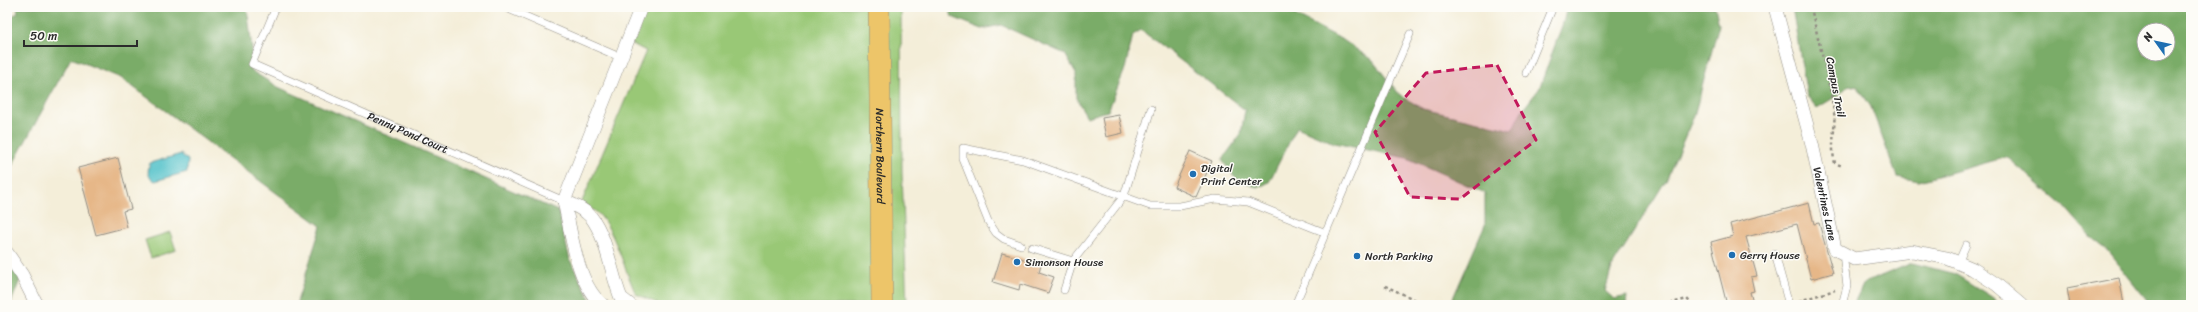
<svg xmlns="http://www.w3.org/2000/svg" width="2198" height="312" viewBox="0 0 2198 312" font-family="Sriracha,sans-serif">
  <style>
    .green { fill: #99c876; stroke: #627a50 }
    .forest { fill: #7aac67; stroke: #526c49; fill-rule: evenodd }
    .water { fill: #56c3cb; stroke: #40777b }
    .building { fill: #e6b788 }
    .lines { fill: none; stroke-linecap: round; stroke-linejoin: round }
    .service-casing { stroke: #908c82; stroke-width: 8 }
    .minor-casing { stroke: #908c82; stroke-width: 14 }
    .primary-casing { stroke: #908c82; stroke-width: 22 }
    .path { stroke: #908c82; stroke-width: 2.5; stroke-dasharray: 3 3; stroke-linecap: butt }
    .service { stroke: #fff; stroke-width: 7 }
    .minor { stroke: #fff; stroke-width: 13 }
    .primary { stroke: #edc569; stroke-width: 21 }
    .marked { fill: #c2185b; fill-opacity: 0.2; stroke: #c2185b; stroke-width: 3; stroke-dasharray: 8 5; stroke-linejoin: round }
    .poi-dot { fill: #1f6fb2; stroke: #fdfcf7; stroke-width: 1.5 }
    .labels { text-anchor: middle; stroke-width: 3; stroke-linejoin: round; paint-order: stroke }
    .street-label { font-size: 11px; fill: #2b2b2b; stroke: #fdfcf7 }
    .poi-label { font-size: 11px; fill: #2b2b2b; stroke: #fdfcf7; text-anchor: start }
  </style>
  <rect width="100%" height="100%" fill="#fdfcf7"/>
  <filter id="ink" filterUnits="userSpaceOnUse"><feTurbulence type="fractalNoise" baseFrequency=".025" numOctaves="2"/><feDisplacementMap in="SourceGraphic" scale="8" xChannelSelector="R" yChannelSelector="G"/><feConvolveMatrix kernelMatrix="1 2 1 2 8 2 1 2 1" color-interpolation-filters="sRGB"/></filter>
  <filter id="wash" filterUnits="userSpaceOnUse"><feTurbulence type="fractalNoise" baseFrequency=".012" numOctaves="4" result="noise"/><feDisplacementMap in="SourceGraphic" scale="16" xChannelSelector="R" yChannelSelector="G"/><feGaussianBlur stdDeviation="0.9" result="paint"/><feColorMatrix in="noise" values="0 0 0 0 0 0 0 0 0 0 0 0 0 0 0 0 0 1.4 0 .05"/><feComposite in="paint" operator="in"/></filter>
  <g filter="url(#wash)">
    <rect width="100%" height="100%" fill="#f4eed9"/>
    <!-- green -->
    <path class="green" d="M 645,7 L 901,7 L 902,173 L 907,305 L 661,305 L 636,294 C 626,274 612,222 595,211 C 591,208 585,206 581,204 L 646,51 L 632,44 Z
      M 170,232 L 176,250 L 151,258 L 145,240 Z"/>
    <!-- forest -->
    <path class="forest" d="M 17,7 L 247,7 L 252,49 L 250,70 L 278,87 L 558,211 L 570,260 L 593,305 L 296,305 L 321,226 L 121,78 L 71,58 L 7,175 L 7,18 L 18,13 Z
      M 949,7 L 1280,7 L 1343,40 L 1372,60 L 1400,95 L 1423,109 L 1512,130 L 1521,112 L 1539,89 L 1563,23 L 1567,7 L 1715,7 L 1719,25 L 1694,116 L 1666,180 L 1612,267 L 1605,291 L 1614,299 L 1627,296 L 1626,305 L 1450,305 L 1485,225 L 1485,193 L 1407,158 L 1334,143 L 1297,127 L 1269,182 L 1258,188 L 1235,178 L 1222,160 L 1241,134 L 1245,110 L 1141,30 L 1133,35 L 1125,69 L 1108,111 L 1087,117 L 1076,98 L 1076,73 L 1065,54 L 1001,25 L 982,29 L 952,17 Z
      M 1792,7 L 2191,7 L 2191,305 L 2145,305 L 2147,300 L 2107,250 L 2092,238 L 2064,206 L 2007,157 L 1919,181 L 1897,177 L 1871,107 L 1858,87 L 1849,85 L 1840,94 L 1817,108 L 1807,96 ZM 2144,30 L 2168,30 L 2168,54 L 2144,54 Z
      M 7,253 L 22,275 L 10,305 L 7,305 Z
      M 1912,263 L 1955,274 L 1995,299 L 1998,305 L 1853,305 L 1864,283 Z"/>
    <!-- water -->
    <path class="water" d="M 181,154 L 188,160 L 187,172 L 155,181 C 147,175 147,173 150,163 Z"/>
    <g id="blocks">
      <!-- building -->
      <path class="building" d="M 1119,115 L 1123,133 L 1106,137 L 1102,118 Z
        M 1190,151 L 1212,161 L 1196,197 L 1174,187 Z
        M 118,158 L 131,209 L 123,211 L 127,227 L 96,235 L 78,168 Z
        M 1809,203 L 1814,224 L 1819,223 L 1833,273 L 1811,279 L 1797,224 L 1746,237 L 1757,276 L 1751,277 L 1754,291 L 1750,292 L 1753,303 L 1727,305 L 1711,242 L 1733,236 L 1730,224 Z
        M 1002,253 L 1041,264 L 1039,272 L 1054,277 L 1048,293 L 1020,284 L 1019,290 L 993,282 Z
        M 2119,278 L 2124,303 L 2070,305 L 2067,288 Z"/>
    </g>
  </g>
  <g filter="url(#ink)">
    <use href="#blocks" fill-opacity="0" stroke="#908c82" stroke-width="1"/>
    <g class="lines">
      <!-- service casing -->
      <g class="service-casing">
        <g id="service">
          <path id="s1" d="M 276,7 L 252,64 L 564,201"/>
          <path d="M 504,7 L 622,58"/>
          <path d="M 1526,73 L 1553,7"/>
          <path d="M 1021,245 L 1004,239 L 996,233 L 988,221 L 963,159 L 963,148 L 1023,160 L 1150,206 L 1180,206 L 1215,199 L 1248,202 L 1326,233"/>
          <path d="M 1031,248 L 1073,261 L 1124,196 L 1151,109"/>
          <path d="M 1775,254 L 1789,305"/>
          <path d="M 1958,263 L 1966,245"/>
          <path d="M 1064,290 L 1073,261"/>
          <path d="M 1295,305 L 1410,34"/>
          <path d="M 1842,305 L 1847,286 L 1843,254"/>
        </g>
      </g>
      <!-- minor casing -->
      <g class="minor-casing">
        <g id="minor">
          <path id="s2" d="M 1775,7 L 1812,144 L 1835,249 L 1854,259 L 1912,251 L 1947,258 L 1973,269 L 1996,284 L 2021,305"/>
          <path d="M 564,201 L 641,7"/>
          <path d="M 564,201 C 574,205 584,209 591,217 C 607,237 611,274 621,298 L 630,305"/>
          <path d="M 564,201 C 571,231 577,286 603,305"/>
          <path d="M 7,253 L 22,275 L 37,305"/>
        </g>
      </g>
      <!-- primary casing -->
      <g class="primary-casing">
        <g id="primary">
          <path id="s3" d="M 879,7 L 882,305"/>
        </g>
      </g>
      <!-- path -->
      <path class="path" d="M 1811,7 C 1818,42 1829,77 1834,112 C 1836,129 1830,146 1835,163 L 1842,166
        M 1385,286 L 1427,305
        M 1799,301 L 1835,290
        M 1664,305 L 1687,299 L 1693,305"/>
      <!-- service -->
      <use href="#service" class="service"/>
      <!-- minor -->
      <use href="#minor" class="minor"/>
      <!-- primary -->
      <use href="#primary" class="primary"/>
    </g>
  </g>
  <!-- marked area -->
  <path class="marked" d="M 1497,65 L 1536,140 L 1460,199 L 1410,197 L 1375,132 L 1426,73 Z"/>
  <!-- markers -->
  <g class="poi-dot">
    <circle cx="1193" cy="174" r="4"/>
    <circle cx="1732" cy="255" r="4"/>
    <circle cx="1357" cy="256" r="4"/>
    <circle cx="1017" cy="262" r="4"/>
  </g>
  <g class="labels">
    <!-- street labels -->
    <g class="street-label">
      <text transform="translate(1836 87) rotate(79)" y="4">Campus Trail</text>
      <text dy="4" stroke="none"><textPath href="#s1" startOffset="232">Penny Pond Court</textPath></text>
      <text dy="4" stroke="none"><textPath href="#s3" startOffset="149">Northern Boulevard</textPath></text>
      <text dy="4" stroke="none"><textPath href="#s2" startOffset="203">Valentines Lane</textPath></text>
    </g>
    <!-- poi labels -->
    <g class="poi-label">
      <text x="1201" y="172">Digital<tspan x="1201" dy="13">Print Center</tspan></text>
      <text x="1740" y="259">Gerry House</text>
      <text x="1365" y="260">North Parking</text>
      <text x="1025" y="266">Simonson House</text>
    </g>
  </g>
  <!-- margin -->
  <rect width="2198" height="312" fill="none" stroke="#fdfcf7" stroke-width="24"/>
  <!-- north arrow -->
  <g transform="translate(2156 42) rotate(303)"><circle r="19" fill="#fdfcf7" stroke="#a9a8a5"/>
  <path d="M0-3L7 15L0 10L-7 15Z" fill="#1f6fb2"/>
  <text y="-6" font-size="11" font-weight="bold" text-anchor="middle" fill="#2b2b2b">N</text>
  </g>
  <!-- scale -->
  <path d="M24 40v6h113v-6" fill="none" stroke="#2b2b2b" stroke-width="2"/>
  <text x="30" y="40" font-size="12" fill="#2b2b2b" stroke="#fdfcf7" stroke-width="3" paint-order="stroke">50 m</text>
</svg>
